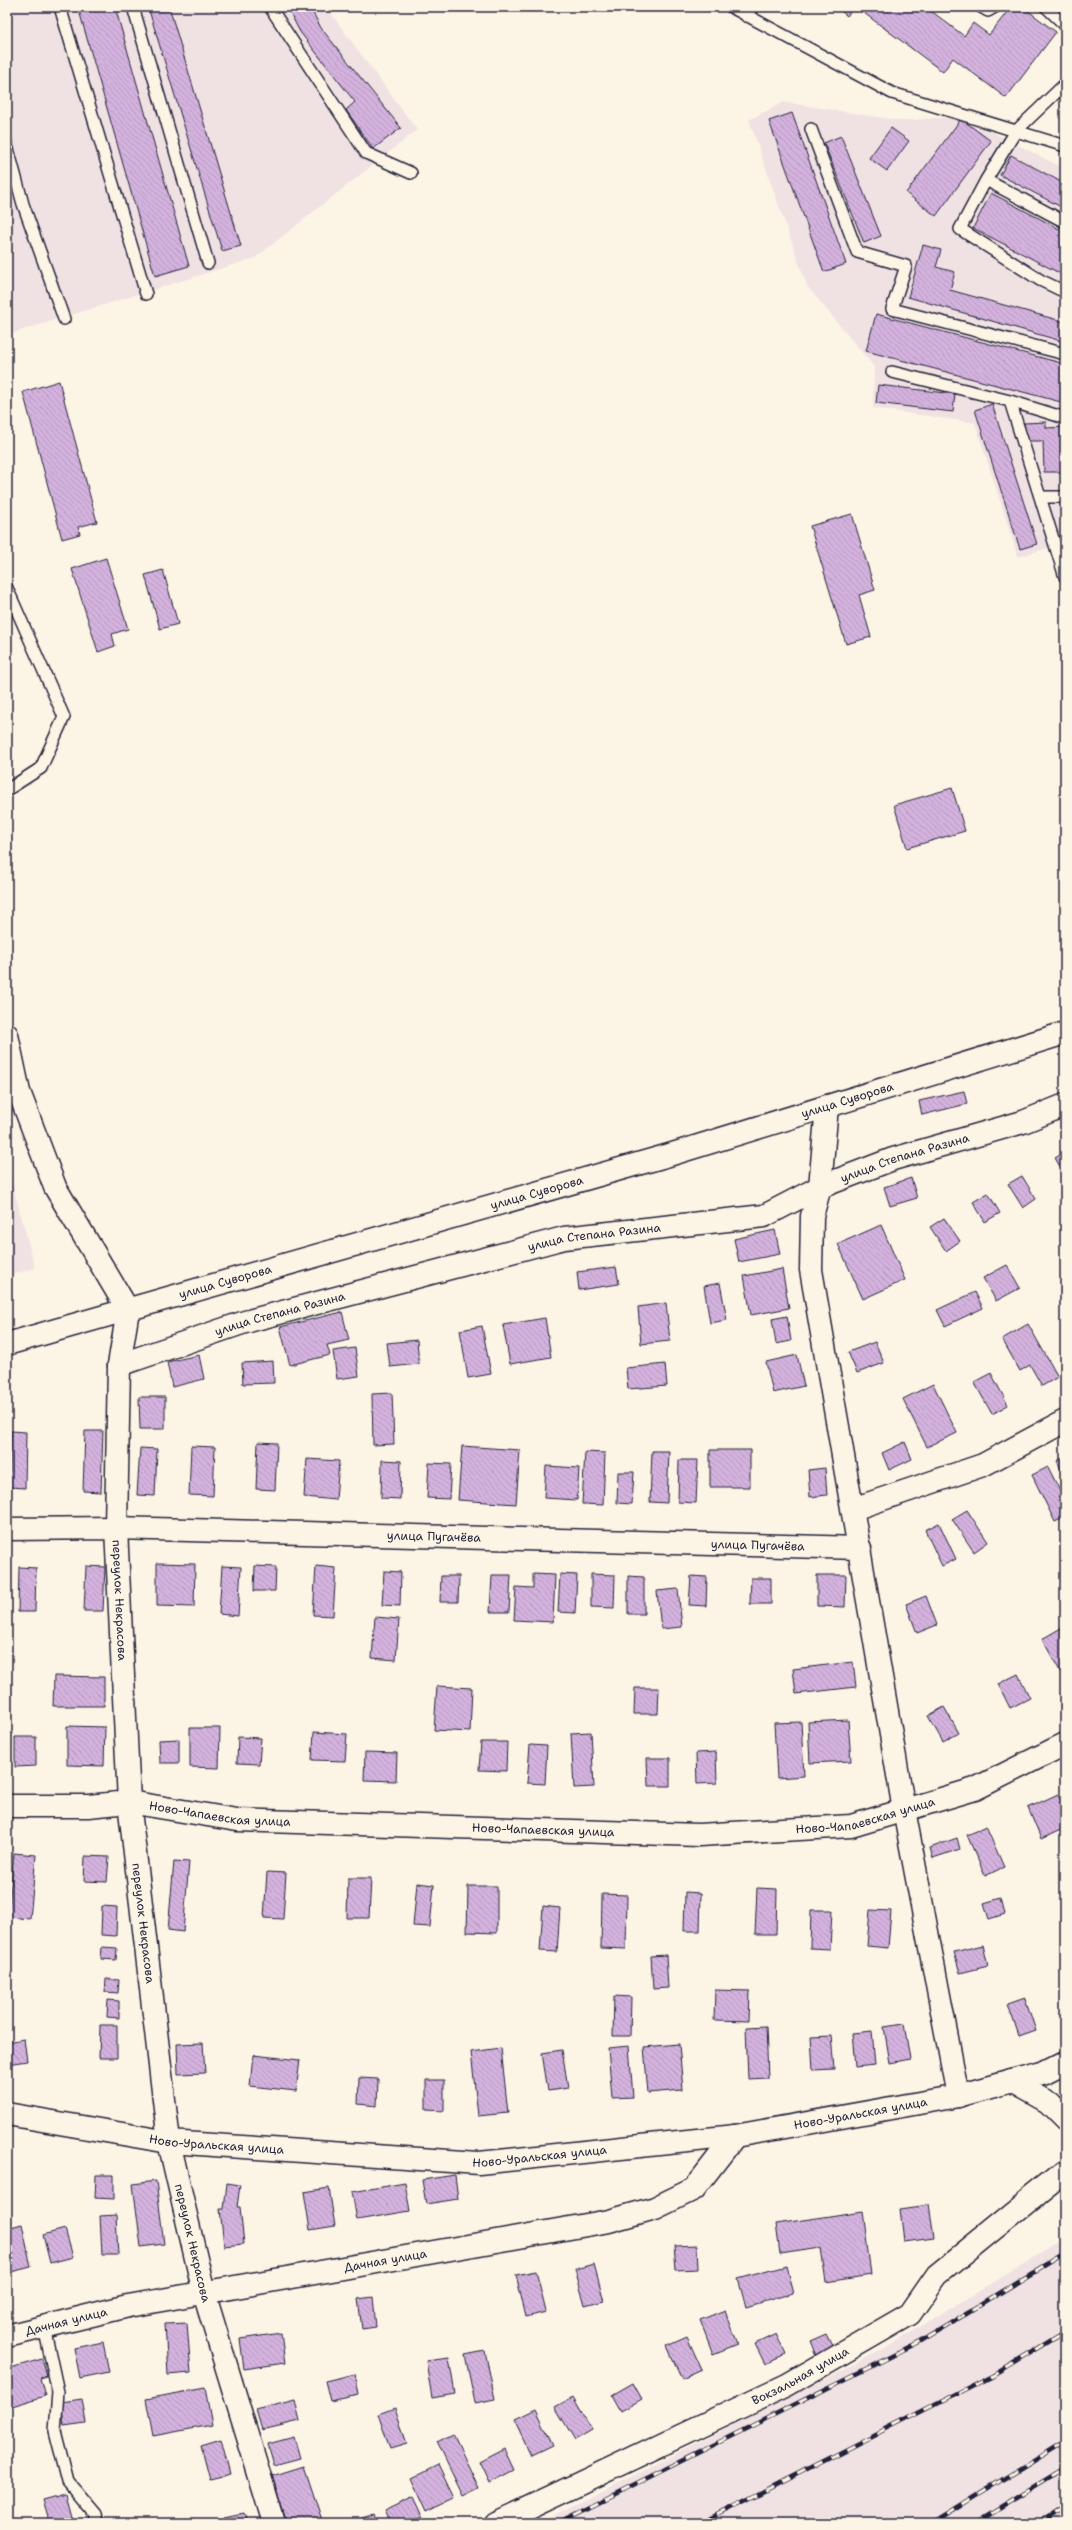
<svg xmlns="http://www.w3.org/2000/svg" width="1072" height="2530" viewBox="0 0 1072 2530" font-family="'Shantell Sans',sans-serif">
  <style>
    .built { fill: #f0e1e3 }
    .building { fill: url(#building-back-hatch); stroke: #22223b }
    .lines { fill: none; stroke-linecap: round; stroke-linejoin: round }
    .lane-casing { stroke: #22223b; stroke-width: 14 }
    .street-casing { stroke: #22223b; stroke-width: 25 }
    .primary-casing { stroke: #22223b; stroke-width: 25 }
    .lane { stroke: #fcf5e5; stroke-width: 11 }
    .street { stroke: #fcf5e5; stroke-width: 22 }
    .primary { stroke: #fcf5e5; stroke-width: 22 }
    .rail-casing { stroke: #22223b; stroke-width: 4.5 }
    .rail { stroke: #fcf5e5; stroke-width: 3; stroke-dasharray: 9; stroke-linecap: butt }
    .labels { text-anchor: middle; stroke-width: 3; stroke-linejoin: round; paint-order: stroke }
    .street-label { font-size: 12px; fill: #22223b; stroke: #fcf5e5 }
  </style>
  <defs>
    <pattern id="building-back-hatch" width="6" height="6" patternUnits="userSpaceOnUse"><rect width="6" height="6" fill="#d3b2dd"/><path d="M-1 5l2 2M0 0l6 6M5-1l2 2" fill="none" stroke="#b599bf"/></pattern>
  </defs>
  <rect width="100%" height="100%" fill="#fcf5e5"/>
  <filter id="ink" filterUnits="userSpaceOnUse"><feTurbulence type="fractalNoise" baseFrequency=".025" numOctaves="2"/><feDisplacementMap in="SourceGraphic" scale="8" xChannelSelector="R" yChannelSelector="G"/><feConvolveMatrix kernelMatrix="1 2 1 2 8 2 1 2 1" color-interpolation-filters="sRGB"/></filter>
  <g filter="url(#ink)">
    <!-- built -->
    <path class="built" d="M 7,7 L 326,7 L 417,130 L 255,258 L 7,335 Z
      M 784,102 L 902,121 L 961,116 L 1065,169 L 1065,543 L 1018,557 L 975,423 L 873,408 L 874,367 L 807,286 L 749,120 Z
      M 7,1164 L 35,1268 L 7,1276 Z
      M 1065,2239 L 1065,2517 L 1058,2523 L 539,2523 L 880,2351 Z"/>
    <!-- building -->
    <path class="building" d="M 78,7 L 115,7 L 189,266 L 155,276 Z
      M 148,7 L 169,7 L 241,246 L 222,251 Z
      M 287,7 L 310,7 L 321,28 L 401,128 L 373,149 L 346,110 L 355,102 L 300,32 Z
      M 836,7 L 854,7 L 847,16 Z
      M 856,7 L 926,7 L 964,36 L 973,23 L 989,35 L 1011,7 L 1023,7 L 1056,32 L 1006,98 L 953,58 L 943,72 Z
      M 792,113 L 846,264 L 824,272 L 769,121 Z
      M 961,119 L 991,141 L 936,216 L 906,193 Z
      M 891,128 L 909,141 L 887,171 L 869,158 Z
      M 841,136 L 881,236 L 864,243 L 824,143 Z
      M 1011,155 L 1065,184 L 1065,209 L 1000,175 Z
      M 991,193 L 1065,232 L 1065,276 L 973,228 Z
      M 923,245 L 941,250 L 936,267 L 955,272 L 950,290 L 1065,322 L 1065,342 L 908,297 Z
      M 876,314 L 1065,364 L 1065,403 L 866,351 Z
      M 59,381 L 97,522 L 78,527 L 80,534 L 62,539 L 23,392 Z
      M 878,385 L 955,394 L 953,412 L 876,403 Z
      M 992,404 L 1037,544 L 1020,549 L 975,410 Z
      M 1046,422 L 1046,428 L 1065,427 L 1065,472 L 1044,472 L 1043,441 L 1025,441 L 1024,423 Z
      M 852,514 L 875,590 L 859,595 L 871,637 L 846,644 L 810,526 Z
      M 106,558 L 128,629 L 112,634 L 115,646 L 98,652 L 72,569 Z
      M 163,570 L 178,624 L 160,629 L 145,575 Z
      M 952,788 L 965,831 L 907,848 L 894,805 Z
      M 964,1091 L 967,1104 L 922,1115 L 919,1101 Z
      M 1065,1152 L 1065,1175 L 1055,1158 Z
      M 1022,1176 L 1036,1199 L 1023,1208 L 1008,1184 Z
      M 911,1178 L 917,1198 L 890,1206 L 884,1187 Z
      M 988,1193 L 1000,1213 L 985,1222 L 973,1202 Z
      M 944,1218 L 960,1241 L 946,1251 L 930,1227 Z
      M 881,1225 L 905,1280 L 863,1299 L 838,1244 Z
      M 775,1230 L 780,1254 L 739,1262 L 734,1239 Z
      M 1007,1265 L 1020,1288 L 996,1301 L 983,1278 Z
      M 616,1267 L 619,1284 L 579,1290 L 577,1272 Z
      M 782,1269 L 789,1308 L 751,1315 L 744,1276 Z
      M 720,1283 L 727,1320 L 710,1323 L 704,1286 Z
      M 975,1292 L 983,1308 L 945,1326 L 937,1310 Z
      M 666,1303 L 670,1341 L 641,1344 L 638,1307 Z
      M 342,1312 L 349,1340 L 327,1345 L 330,1355 L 290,1365 L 280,1327 Z
      M 787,1316 L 791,1341 L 776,1344 L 772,1319 Z
      M 545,1318 L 551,1357 L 510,1364 L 503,1325 Z
      M 1028,1324 L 1058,1377 L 1042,1386 L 1030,1365 L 1020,1371 L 1002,1339 Z
      M 482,1326 L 491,1374 L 468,1378 L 460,1330 Z
      M 417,1340 L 419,1364 L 390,1367 L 387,1343 Z
      M 875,1342 L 884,1363 L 857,1373 L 848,1352 Z
      M 355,1348 L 359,1376 L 337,1379 L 333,1351 Z
      M 199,1355 L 204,1379 L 172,1387 L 167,1362 Z
      M 797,1355 L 804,1386 L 773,1393 L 766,1362 Z
      M 273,1361 L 274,1383 L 243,1384 L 242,1363 Z
      M 665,1364 L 667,1386 L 628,1389 L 626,1368 Z
      M 991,1373 L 1008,1405 L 992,1414 L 974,1382 Z
      M 933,1384 L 957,1433 L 927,1447 L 903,1399 Z
      M 392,1393 L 394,1444 L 373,1445 L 372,1394 Z
      M 139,1397 L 165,1397 L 165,1429 L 140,1429 Z
      M 11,1431 L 26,1432 L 25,1488 L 9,1487 Z
      M 85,1431 L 103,1431 L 101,1492 L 83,1491 Z
      M 258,1442 L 277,1443 L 275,1490 L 256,1489 Z
      M 905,1442 L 912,1459 L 889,1470 L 882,1453 Z
      M 191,1446 L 215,1447 L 213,1496 L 189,1495 Z
      M 462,1446 L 520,1450 L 516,1504 L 458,1500 Z
      M 140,1448 L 157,1449 L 155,1496 L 137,1495 Z
      M 710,1450 L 750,1450 L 750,1487 L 710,1487 Z
      M 652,1451 L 669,1451 L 667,1503 L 650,1502 Z
      M 585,1452 L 605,1453 L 603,1505 L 582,1504 Z
      M 1065,1457 L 1065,1477 L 1057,1461 Z
      M 307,1459 L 339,1461 L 336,1500 L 304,1497 Z
      M 382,1460 L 401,1461 L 400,1499 L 381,1498 Z
      M 679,1460 L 698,1460 L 696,1503 L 678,1502 Z
      M 429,1463 L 451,1464 L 449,1499 L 427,1498 Z
      M 546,1466 L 579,1468 L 577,1500 L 544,1498 Z
      M 1048,1467 L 1065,1501 L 1065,1517 L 1055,1522 L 1032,1475 Z
      M 825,1468 L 827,1495 L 810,1497 L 808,1470 Z
      M 618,1472 L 634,1472 L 632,1504 L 617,1503 Z
      M 967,1510 L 988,1542 L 974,1552 L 952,1519 Z
      M 939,1523 L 956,1559 L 942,1566 L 925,1530 Z
      M 157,1563 L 195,1564 L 194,1607 L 157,1606 Z
      M 86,1566 L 105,1567 L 103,1611 L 84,1611 Z
      M 222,1566 L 241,1567 L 238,1616 L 219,1614 Z
      M 255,1566 L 276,1567 L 275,1591 L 254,1591 Z
      M 316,1566 L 336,1568 L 333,1616 L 313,1615 Z
      M 19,1567 L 36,1568 L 35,1612 L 18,1612 Z
      M 384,1571 L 401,1572 L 400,1606 L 382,1605 Z
      M 533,1574 L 555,1575 L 553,1622 L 514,1620 L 516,1587 L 533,1588 Z
      M 560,1574 L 577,1575 L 575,1613 L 558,1612 Z
      M 591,1574 L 615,1575 L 614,1608 L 591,1607 Z
      M 492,1575 L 511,1575 L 509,1612 L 490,1612 Z
      M 817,1575 L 846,1575 L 845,1607 L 817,1606 Z
      M 441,1576 L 459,1576 L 458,1602 L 440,1602 Z
      M 628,1576 L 644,1577 L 644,1614 L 628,1614 Z
      M 691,1576 L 707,1577 L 706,1606 L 689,1605 Z
      M 751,1578 L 771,1578 L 771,1604 L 750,1604 Z
      M 678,1589 L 682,1627 L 661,1629 L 657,1591 Z
      M 926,1596 L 937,1625 L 917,1633 L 906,1604 Z
      M 375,1617 L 399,1619 L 396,1660 L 372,1658 Z
      M 1061,1628 L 1065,1636 L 1065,1680 L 1042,1639 Z
      M 853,1662 L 856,1687 L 796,1694 L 793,1669 Z
      M 1018,1674 L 1030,1698 L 1010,1708 L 998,1684 Z
      M 54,1676 L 104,1677 L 104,1706 L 53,1706 Z
      M 437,1686 L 472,1688 L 470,1732 L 434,1730 Z
      M 635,1688 L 659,1688 L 658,1714 L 634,1714 Z
      M 944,1707 L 959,1733 L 943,1742 L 928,1716 Z
      M 848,1720 L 851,1761 L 810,1763 L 808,1722 Z
      M 801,1722 L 804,1776 L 777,1778 L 774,1723 Z
      M 67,1726 L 105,1727 L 104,1766 L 67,1765 Z
      M 190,1728 L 220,1728 L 219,1768 L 190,1767 Z
      M 314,1732 L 347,1734 L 345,1761 L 312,1760 Z
      M 591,1732 L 594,1787 L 574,1788 L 571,1733 Z
      M 15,1737 L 36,1737 L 36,1766 L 15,1767 Z
      M 238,1737 L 261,1738 L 259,1764 L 237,1763 Z
      M 179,1739 L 179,1763 L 160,1763 L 159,1740 Z
      M 481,1742 L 507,1742 L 506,1771 L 479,1770 Z
      M 530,1745 L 547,1746 L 545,1784 L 527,1783 Z
      M 365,1752 L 397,1753 L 396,1781 L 364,1780 Z
      M 716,1752 L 717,1783 L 697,1784 L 696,1753 Z
      M 647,1758 L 670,1758 L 670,1786 L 648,1786 Z
      M 1058,1794 L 1065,1810 L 1065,1828 L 1041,1839 L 1028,1808 Z
      M 986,1827 L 1004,1867 L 985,1876 L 967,1835 Z
      M 957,1838 L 960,1849 L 933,1858 L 930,1848 Z
      M 14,1853 L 36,1855 L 30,1919 L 8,1917 Z
      M 85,1856 L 109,1857 L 107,1882 L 84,1881 Z
      M 174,1861 L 189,1862 L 183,1932 L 168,1930 Z
      M 267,1872 L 286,1873 L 283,1919 L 264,1918 Z
      M 348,1878 L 371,1878 L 369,1918 L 347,1918 Z
      M 417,1883 L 434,1885 L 430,1927 L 413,1926 Z
      M 468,1886 L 497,1886 L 497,1933 L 467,1932 Z
      M 757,1888 L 777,1889 L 776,1934 L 755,1934 Z
      M 685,1892 L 701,1893 L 700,1931 L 684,1931 Z
      M 602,1894 L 627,1895 L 626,1949 L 601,1948 Z
      M 1001,1898 L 1005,1914 L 989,1919 L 984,1903 Z
      M 102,1906 L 117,1907 L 116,1936 L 101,1935 Z
      M 543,1906 L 560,1908 L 557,1952 L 540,1951 Z
      M 811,1910 L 832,1910 L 830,1949 L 810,1948 Z
      M 870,1910 L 891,1911 L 888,1948 L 867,1946 Z
      M 983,1945 L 988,1966 L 960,1973 L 954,1952 Z
      M 102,1947 L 117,1948 L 116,1960 L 101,1959 Z
      M 666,1955 L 668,1988 L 653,1989 L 651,1956 Z
      M 106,1979 L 119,1980 L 118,1993 L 105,1992 Z
      M 715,1990 L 750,1991 L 749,2021 L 714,2020 Z
      M 614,1996 L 631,1997 L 630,2036 L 613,2036 Z
      M 1025,1998 L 1036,2031 L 1019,2037 L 1008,2004 Z
      M 108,2000 L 119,2001 L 119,2018 L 107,2017 Z
      M 904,2024 L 910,2059 L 890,2063 L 884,2027 Z
      M 100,2025 L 117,2025 L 117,2058 L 99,2058 Z
      M 766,2026 L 768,2078 L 748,2079 L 746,2027 Z
      M 872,2031 L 875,2065 L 855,2067 L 852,2033 Z
      M 831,2036 L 834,2069 L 813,2070 L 811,2037 Z
      M 24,2039 L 27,2061 L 7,2064 L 7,2042 Z
      M 203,2043 L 205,2073 L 178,2074 L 177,2044 Z
      M 679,2044 L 683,2090 L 648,2093 L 644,2047 Z
      M 629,2046 L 633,2097 L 612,2098 L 608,2048 Z
      M 501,2048 L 508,2113 L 478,2116 L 471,2052 Z
      M 562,2050 L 568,2088 L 548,2091 L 542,2053 Z
      M 253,2055 L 300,2060 L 296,2091 L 250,2086 Z
      M 359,2078 L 378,2079 L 377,2106 L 358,2104 Z
      M 426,2080 L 444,2080 L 444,2111 L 426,2110 Z
      M 96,2175 L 114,2175 L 114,2199 L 95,2198 Z
      M 455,2175 L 458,2199 L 426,2204 L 422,2180 Z
      M 156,2181 L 164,2244 L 141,2247 L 133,2184 Z
      M 227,2183 L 240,2185 L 237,2207 L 240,2207 L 244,2244 L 224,2246 L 220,2209 L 224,2209 Z
      M 405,2183 L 410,2211 L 357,2220 L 352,2192 Z
      M 329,2188 L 335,2226 L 310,2230 L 304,2192 Z
      M 929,2205 L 934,2238 L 904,2242 L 900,2209 Z
      M 863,2211 L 871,2275 L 826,2282 L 821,2248 L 780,2254 L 776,2224 Z
      M 116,2215 L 118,2255 L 102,2255 L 100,2216 Z
      M 22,2224 L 31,2267 L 7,2273 L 7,2228 Z
      M 65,2229 L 73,2257 L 50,2263 L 43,2235 Z
      M 697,2245 L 698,2269 L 676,2270 L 674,2246 Z
      M 594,2264 L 604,2301 L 585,2306 L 575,2269 Z
      M 786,2266 L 793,2293 L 746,2307 L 738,2279 Z
      M 536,2271 L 546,2312 L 526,2317 L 516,2275 Z
      M 373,2297 L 376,2327 L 362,2329 L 358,2299 Z
      M 725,2310 L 738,2344 L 713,2354 L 700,2320 Z
      M 187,2323 L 191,2373 L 168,2375 L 165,2324 Z
      M 281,2333 L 285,2363 L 244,2369 L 240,2339 Z
      M 776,2334 L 786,2355 L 765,2364 L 755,2344 Z
      M 826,2334 L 835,2352 L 818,2360 L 810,2341 Z
      M 687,2337 L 702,2370 L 682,2379 L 667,2346 Z
      M 103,2342 L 109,2372 L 80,2378 L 74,2348 Z
      M 485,2351 L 495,2399 L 475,2403 L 465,2355 Z
      M 449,2358 L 455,2394 L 432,2398 L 426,2361 Z
      M 42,2359 L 47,2376 L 40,2378 L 45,2396 L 9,2407 L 7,2369 Z
      M 355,2374 L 359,2395 L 330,2401 L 325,2381 Z
      M 633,2383 L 642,2399 L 621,2411 L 612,2395 Z
      M 205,2388 L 212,2425 L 153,2436 L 146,2399 Z
      M 573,2397 L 592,2430 L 575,2440 L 555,2407 Z
      M 82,2399 L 86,2423 L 64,2426 L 61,2402 Z
      M 295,2400 L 300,2421 L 262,2430 L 256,2410 Z
      M 395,2408 L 407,2444 L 390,2449 L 378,2414 Z
      M 536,2409 L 553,2445 L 532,2455 L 515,2419 Z
      M 453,2434 L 479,2488 L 463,2496 L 437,2442 Z
      M 294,2437 L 300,2458 L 274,2465 L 268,2444 Z
      M 221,2439 L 230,2474 L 210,2479 L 201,2445 Z
      M 504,2449 L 514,2470 L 489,2483 L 479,2462 Z
      M 438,2465 L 454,2498 L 427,2511 L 412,2478 Z
      M 304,2466 L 323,2523 L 287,2523 L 272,2476 Z
      M 65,2494 L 73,2523 L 50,2523 L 43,2500 Z
      M 413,2497 L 422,2516 L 407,2523 L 390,2523 L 384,2511 Z
      M 244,2513 L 247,2523 L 227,2523 L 225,2517 Z
      M 373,2514 L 377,2523 L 361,2523 L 360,2519 Z"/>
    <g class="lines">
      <!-- lane casing -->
      <g class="lane-casing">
        <path id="lane" d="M 60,7 L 146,294
          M 133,7 L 208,263
          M 270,7 L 366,153 L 411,173
          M 731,7 L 892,93 L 1065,146
          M 981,7 L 988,11 L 995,7
          M 1046,7 L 1065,25
          M 746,16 L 752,7
          M 811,129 L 857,252 L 906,266 L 892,309 L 1065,354
          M 7,145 L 23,204 L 64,319
          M 986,180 L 1016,131 L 1065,84
          M 1065,222 L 986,180 L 960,229 L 1040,280 L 1065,292
          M 892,372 L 1010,401 L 1065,418
          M 1010,401 L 1065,577
          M 1040,497 L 1065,497
          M 7,588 L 64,717 L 41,768 L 7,790
          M 44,2327 L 58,2392 L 55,2431 L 68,2482 L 95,2514 L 97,2523"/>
      </g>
      <!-- street casing -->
      <g class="street-casing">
        <g id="street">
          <path id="s1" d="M 7,1035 L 19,1092 L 55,1187 L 128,1310 L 119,1365 L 116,1528 L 129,1802 L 169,2142 L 204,2293 L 274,2523"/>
          <path d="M 827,1106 L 820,1187 L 812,1216 L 811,1270 L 904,1810 L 958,2096"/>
          <path id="s2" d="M 119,1365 L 245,1322 L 564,1238 L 764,1216 L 820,1187 L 893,1159 L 1023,1122 L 1065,1105"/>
          <path d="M 853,1509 L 983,1465 L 1065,1421"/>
          <path id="s3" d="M 7,1529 L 116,1528 L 860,1548"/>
          <path id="s4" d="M 7,1806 L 88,1806 L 129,1802 L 237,1820 L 699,1835 L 851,1826 L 975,1789 L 1065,1744"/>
          <path d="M 1011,2081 L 1048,2102 L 1065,2119"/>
          <path id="s5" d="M 7,2114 L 169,2142 L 479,2163 L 735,2136 L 958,2096 L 1045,2072 L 1065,2062"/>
          <path id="s6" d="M 7,2336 L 128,2306 L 609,2221 L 655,2208 L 694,2189 L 735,2136"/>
          <path id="s7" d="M 496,2523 L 787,2385 L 910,2314 L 937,2275 L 1065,2171"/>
        </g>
      </g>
      <!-- primary casing -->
      <g class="primary-casing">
        <g id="primary">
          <path id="s8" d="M 7,1344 L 669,1155 L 1065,1033"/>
        </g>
      </g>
      <!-- lane -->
      <use href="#lane" class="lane"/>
      <!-- street -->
      <use href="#street" class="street"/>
      <!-- primary -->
      <use href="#primary" class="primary"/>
      <!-- rail casing -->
      <g class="rail-casing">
        <path id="rail" d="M 557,2523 L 920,2342 L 1065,2253
          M 701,2523 L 994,2374 L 1065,2331
          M 932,2523 L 1065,2441
          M 975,2523 L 1065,2468
          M 1038,2523 L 1065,2506"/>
      </g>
      <!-- rail -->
      <use href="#rail" class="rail"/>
    </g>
  </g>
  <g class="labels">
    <!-- street labels -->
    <g class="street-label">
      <text dy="4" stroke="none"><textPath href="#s8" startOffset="875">улица Суворова</textPath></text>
      <text dy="4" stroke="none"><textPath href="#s2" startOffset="817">улица Степана Разина</textPath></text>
      <text dy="4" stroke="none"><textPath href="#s8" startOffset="551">улица Суворова</textPath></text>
      <text dy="4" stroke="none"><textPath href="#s2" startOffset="493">улица Степана Разина</textPath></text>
      <text dy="4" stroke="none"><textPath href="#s8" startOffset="227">улица Суворова</textPath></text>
      <text dy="4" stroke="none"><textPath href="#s2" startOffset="169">улица Степана Разина</textPath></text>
      <text dy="4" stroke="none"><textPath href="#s3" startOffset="427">улица Пугачёва</textPath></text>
      <text dy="4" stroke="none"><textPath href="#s3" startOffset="751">улица Пугачёва</textPath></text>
      <text dy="4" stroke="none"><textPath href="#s1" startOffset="594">переулок Некрасова</textPath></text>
      <text dy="4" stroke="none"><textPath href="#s4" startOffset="214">Ново-Чапаевская улица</textPath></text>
      <text dy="4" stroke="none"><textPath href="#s4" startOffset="862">Ново-Чапаевская улица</textPath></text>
      <text dy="4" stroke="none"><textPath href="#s4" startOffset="538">Ново-Чапаевская улица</textPath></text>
      <text dy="4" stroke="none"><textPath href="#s1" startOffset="918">переулок Некрасова</textPath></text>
      <text dy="4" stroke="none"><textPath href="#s5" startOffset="860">Ново-Уральская улица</textPath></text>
      <text dy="4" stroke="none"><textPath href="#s5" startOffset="212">Ново-Уральская улица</textPath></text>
      <text dy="4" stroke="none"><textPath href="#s5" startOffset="536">Ново-Уральская улица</textPath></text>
      <text dy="4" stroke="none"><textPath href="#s1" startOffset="1242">переулок Некрасова</textPath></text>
      <text dy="4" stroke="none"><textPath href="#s6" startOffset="386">Дачная улица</textPath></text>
      <text dy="4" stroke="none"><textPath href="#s6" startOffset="61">Дачная улица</textPath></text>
      <text dy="4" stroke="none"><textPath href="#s7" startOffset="338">Вокзальная улица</textPath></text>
    </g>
  </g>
  <!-- margin -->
  <rect width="1072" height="2530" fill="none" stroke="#fcf5e5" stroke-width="24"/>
  <rect x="12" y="12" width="1048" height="2506" fill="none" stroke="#22223b" stroke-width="1.5" filter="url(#ink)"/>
</svg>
